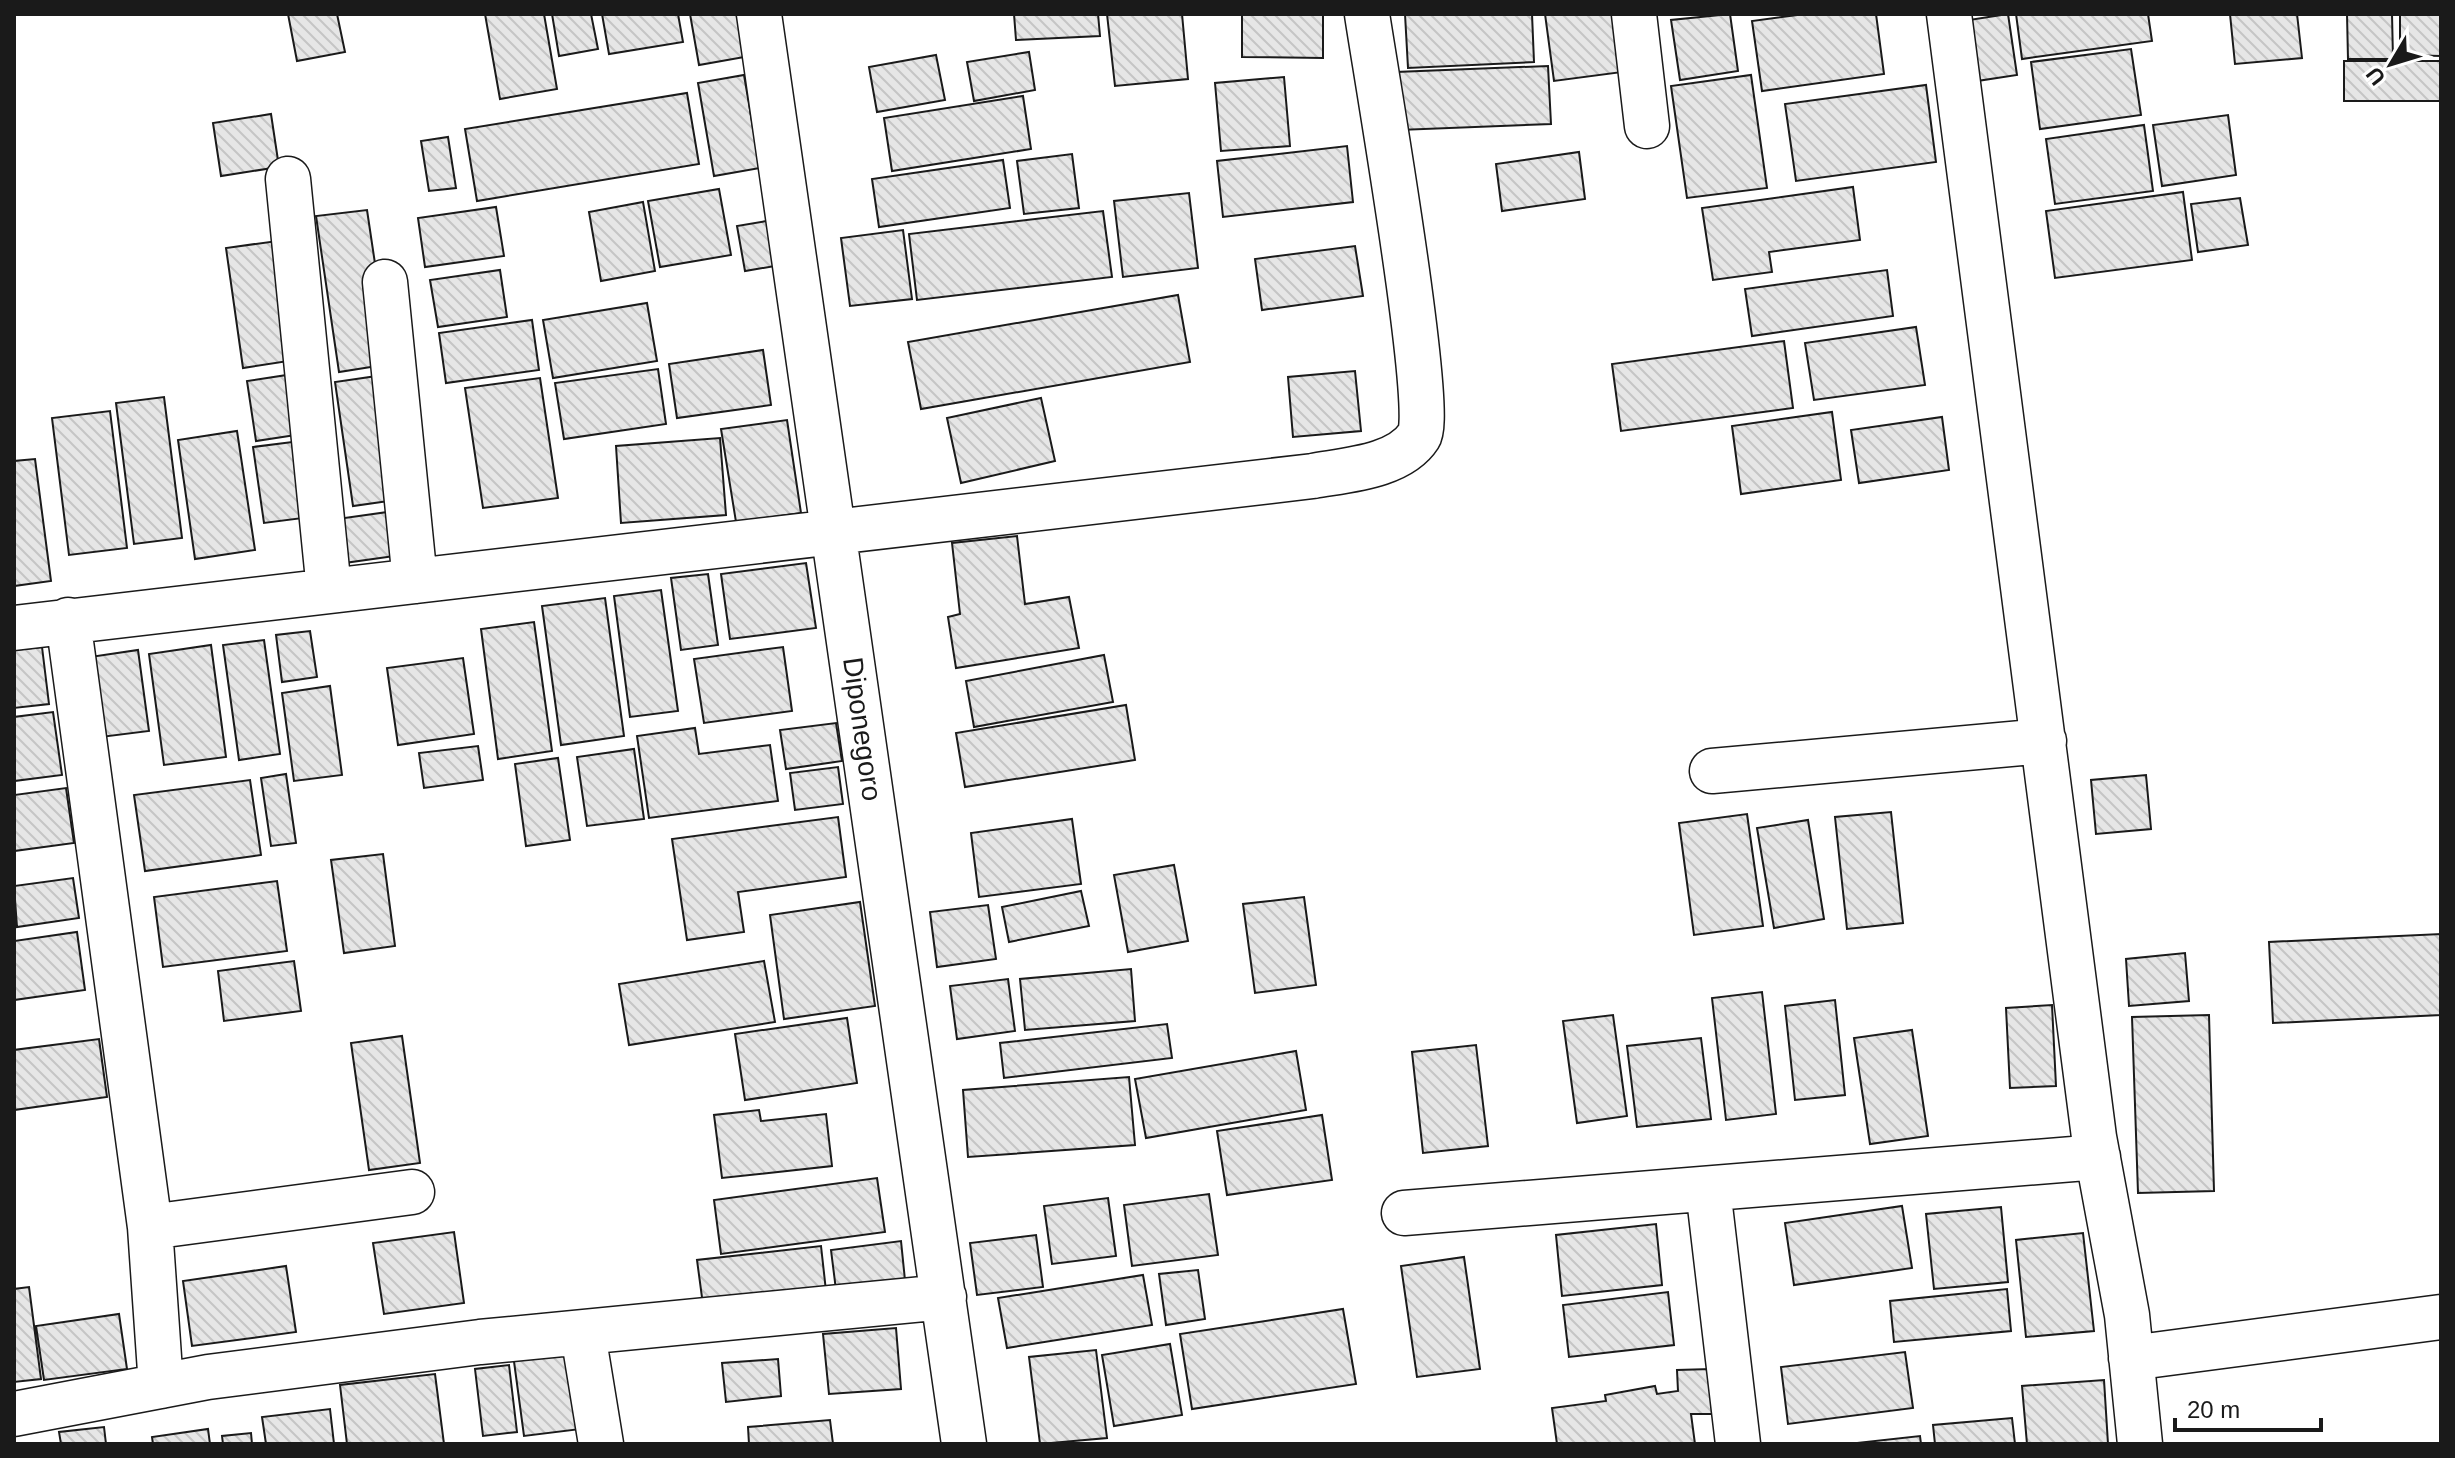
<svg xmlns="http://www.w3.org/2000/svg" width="2455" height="1458" viewBox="0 0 2455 1458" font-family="Arial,sans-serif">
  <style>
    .building { fill: url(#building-back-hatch); stroke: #1a1a1a; stroke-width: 2 }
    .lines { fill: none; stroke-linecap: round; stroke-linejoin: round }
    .street-casing { stroke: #1a1a1a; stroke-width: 47 }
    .street { stroke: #fff; stroke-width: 44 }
    .labels { text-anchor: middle; stroke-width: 6; stroke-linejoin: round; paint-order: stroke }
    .street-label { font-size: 28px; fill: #1a1a1a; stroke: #fff }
  </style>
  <defs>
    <pattern id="building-back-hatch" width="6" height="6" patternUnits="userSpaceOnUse" patternTransform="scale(2)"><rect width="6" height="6" fill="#e6e6e6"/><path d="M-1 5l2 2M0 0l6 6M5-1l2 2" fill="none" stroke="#c5c5c5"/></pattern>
  </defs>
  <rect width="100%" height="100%" fill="#fff"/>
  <!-- building -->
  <path class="building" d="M 288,14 L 337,14 L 345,52 L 297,61 Z
    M 485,14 L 544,14 L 557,89 L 500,99 Z
    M 552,14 L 591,14 L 598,49 L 559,56 Z
    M 602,14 L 678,14 L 683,42 L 609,54 Z
    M 690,14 L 743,14 L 750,56 L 699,65 Z
    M 1014,14 L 1098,14 L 1100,36 L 1016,40 Z
    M 1107,14 L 1182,14 L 1188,79 L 1115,86 Z
    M 1242,14 L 1323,14 L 1323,58 L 1242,57 Z
    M 1405,14 L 1532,14 L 1534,62 L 1408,68 Z
    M 1545,14 L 1622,14 L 1630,71 L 1554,81 Z
    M 1730,14 L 1738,71 L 1680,80 L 1671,20 Z
    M 1805,14 L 1876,14 L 1884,74 L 1762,91 L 1752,21 Z
    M 2008,14 L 2017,75 L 1977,81 L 1969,20 Z
    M 2016,14 L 2148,14 L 2152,41 L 2022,59 Z
    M 2230,14 L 2297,14 L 2302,58 L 2235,64 Z
    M 2347,14 L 2392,14 L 2393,59 L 2348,59 Z
    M 2400,14 L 2441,14 L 2441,56 L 2400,55 Z
    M 2131,49 L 2141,115 L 2040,129 L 2031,62 Z
    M 1029,52 L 1035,90 L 974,101 L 967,62 Z
    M 936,55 L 945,100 L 877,112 L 869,67 Z
    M 2344,61 L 2441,61 L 2441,101 L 2344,101 Z
    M 1548,66 L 1551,124 L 1399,130 L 1396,72 Z
    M 744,75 L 760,168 L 714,176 L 698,83 Z
    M 1751,75 L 1767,188 L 1687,198 L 1671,86 Z
    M 1284,77 L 1290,146 L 1221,151 L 1215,83 Z
    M 1926,85 L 1936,162 L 1796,181 L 1785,104 Z
    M 687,93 L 699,164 L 477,201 L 465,129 Z
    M 1023,96 L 1031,149 L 892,171 L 884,118 Z
    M 271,114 L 279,167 L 221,176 L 213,123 Z
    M 2228,115 L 2236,175 L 2162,186 L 2153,125 Z
    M 2144,125 L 2153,191 L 2055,204 L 2046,139 Z
    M 448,137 L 456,188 L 429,191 L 421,141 Z
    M 1347,146 L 1353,202 L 1223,217 L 1217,161 Z
    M 1579,152 L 1585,199 L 1502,211 L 1496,164 Z
    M 1072,154 L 1079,208 L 1024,214 L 1017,161 Z
    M 1003,160 L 1010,208 L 879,227 L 872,179 Z
    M 1853,187 L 1860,240 L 1769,252 L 1772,272 L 1713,280 L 1702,208 Z
    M 719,189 L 731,255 L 660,267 L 648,201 Z
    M 2183,192 L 2192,260 L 2055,278 L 2046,211 Z
    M 1189,193 L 1198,268 L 1123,277 L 1114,201 Z
    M 2240,198 L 2248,245 L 2198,252 L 2191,204 Z
    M 643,202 L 655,271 L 601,281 L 589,212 Z
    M 496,207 L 504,256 L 425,267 L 418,218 Z
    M 367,210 L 390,364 L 339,372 L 316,216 Z
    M 1103,211 L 1112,277 L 917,300 L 909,234 Z
    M 767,221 L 775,266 L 745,271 L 737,226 Z
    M 903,230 L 912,299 L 850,306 L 841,238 Z
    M 277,241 L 295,360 L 243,368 L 226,248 Z
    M 1355,246 L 1363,296 L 1262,310 L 1255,259 Z
    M 500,270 L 507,317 L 438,327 L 430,280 Z
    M 1887,270 L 1893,316 L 1752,336 L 1745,289 Z
    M 1178,295 L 1190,362 L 921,409 L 908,342 Z
    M 647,303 L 657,361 L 553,378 L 543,320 Z
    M 532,320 L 539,370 L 446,383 L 439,333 Z
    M 1916,327 L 1925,385 L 1814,400 L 1805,343 Z
    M 1784,341 L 1793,408 L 1621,431 L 1612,364 Z
    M 763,350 L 771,405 L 677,418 L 669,364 Z
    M 658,369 L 666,424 L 564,439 L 555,383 Z
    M 1355,371 L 1361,431 L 1293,437 L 1288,377 Z
    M 300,373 L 309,433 L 256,441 L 247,381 Z
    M 384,375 L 403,499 L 353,506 L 335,382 Z
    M 540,378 L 558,498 L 483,508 L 465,388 Z
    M 164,397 L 182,538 L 134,544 L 116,403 Z
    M 1041,398 L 1055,461 L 961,483 L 947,418 Z
    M 110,411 L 127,548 L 69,555 L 52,418 Z
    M 1832,412 L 1841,480 L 1741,494 L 1732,426 Z
    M 1942,417 L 1949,470 L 1859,483 L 1851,430 Z
    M 787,420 L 801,513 L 736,522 L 721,429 Z
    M 237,431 L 255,550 L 195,559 L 178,440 Z
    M 720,438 L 726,515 L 621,523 L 616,446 Z
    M 300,441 L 311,517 L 264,523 L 253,447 Z
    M 35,459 L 51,581 L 14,586 L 14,461 Z
    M 402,510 L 409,554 L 337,564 L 330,520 Z
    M 1017,536 L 1025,604 L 1069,597 L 1079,648 L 956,668 L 948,617 L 960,614 L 952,543 Z
    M 806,563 L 816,628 L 730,639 L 721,574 Z
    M 708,574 L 718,645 L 681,650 L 671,578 Z
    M 661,590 L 678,711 L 630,717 L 614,596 Z
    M 605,598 L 624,736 L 561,745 L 542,606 Z
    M 534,622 L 552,751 L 498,759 L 481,629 Z
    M 310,631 L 317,677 L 282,682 L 276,635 Z
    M 264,640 L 280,754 L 239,760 L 223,645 Z
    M 211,645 L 226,757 L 164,765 L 149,654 Z
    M 42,647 L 49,704 L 14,708 L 14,650 Z
    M 783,647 L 792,711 L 704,723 L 694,659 Z
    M 138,650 L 149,731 L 101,737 L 90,657 Z
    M 1104,655 L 1113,702 L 974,727 L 966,681 Z
    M 463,658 L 474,734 L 398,745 L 387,668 Z
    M 330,686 L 342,775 L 294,781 L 282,693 Z
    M 1126,705 L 1135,760 L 965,787 L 956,733 Z
    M 53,712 L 62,775 L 14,781 L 14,717 Z
    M 836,723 L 842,761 L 786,769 L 780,730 Z
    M 695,728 L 699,754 L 770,745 L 778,801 L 649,818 L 637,736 Z
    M 478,746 L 483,780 L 424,788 L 419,753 Z
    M 634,749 L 644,819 L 587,826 L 577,757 Z
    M 558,758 L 570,840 L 526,846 L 515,764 Z
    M 838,767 L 843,804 L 795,810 L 790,773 Z
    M 286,774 L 296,843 L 271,846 L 261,778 Z
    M 2146,775 L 2151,829 L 2096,834 L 2091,780 Z
    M 250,780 L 261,855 L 145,871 L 134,795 Z
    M 66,788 L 74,843 L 14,851 L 14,795 Z
    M 1891,812 L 1903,923 L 1847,929 L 1835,817 Z
    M 1747,814 L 1763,926 L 1694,935 L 1679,823 Z
    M 838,817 L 846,877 L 738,892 L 744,932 L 687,940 L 672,839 Z
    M 1072,819 L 1081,884 L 979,897 L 971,833 Z
    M 1808,820 L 1824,919 L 1774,928 L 1757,828 Z
    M 383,854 L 395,946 L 344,953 L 331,860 Z
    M 1174,865 L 1188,941 L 1128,952 L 1114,875 Z
    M 73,878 L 79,918 L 17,927 L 14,886 Z
    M 277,881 L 287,951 L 163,967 L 154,897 Z
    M 1081,891 L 1089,926 L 1009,942 L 1002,907 Z
    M 1304,897 L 1316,985 L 1255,993 L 1243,904 Z
    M 860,902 L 875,1006 L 784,1019 L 770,915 Z
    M 988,905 L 996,959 L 937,967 L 930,912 Z
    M 77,932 L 85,990 L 14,1000 L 14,941 Z
    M 2441,934 L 2441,1015 L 2273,1023 L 2269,942 Z
    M 2185,953 L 2189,1001 L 2129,1006 L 2126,959 Z
    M 294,961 L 301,1011 L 224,1021 L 218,971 Z
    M 764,961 L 775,1022 L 629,1045 L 619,984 Z
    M 1131,969 L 1135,1021 L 1025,1030 L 1020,979 Z
    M 1008,979 L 1015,1031 L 957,1039 L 950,986 Z
    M 1762,992 L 1776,1114 L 1726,1120 L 1712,998 Z
    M 1835,1000 L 1845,1095 L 1795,1100 L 1785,1006 Z
    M 2052,1005 L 2056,1086 L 2010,1088 L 2006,1008 Z
    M 1613,1015 L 1627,1116 L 1577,1123 L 1563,1021 Z
    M 2209,1015 L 2214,1191 L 2138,1193 L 2132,1017 Z
    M 847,1018 L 857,1083 L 745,1100 L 735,1034 Z
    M 1167,1024 L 1172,1058 L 1004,1078 L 1000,1043 Z
    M 1912,1030 L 1928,1136 L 1870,1144 L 1854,1038 Z
    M 402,1036 L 420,1163 L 369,1170 L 351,1043 Z
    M 1701,1038 L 1711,1119 L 1637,1127 L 1627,1046 Z
    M 99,1039 L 107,1097 L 14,1110 L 14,1050 Z
    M 1476,1045 L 1488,1146 L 1423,1153 L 1412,1052 Z
    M 1296,1051 L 1306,1110 L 1146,1138 L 1135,1079 Z
    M 1129,1077 L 1135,1145 L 968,1157 L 963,1090 Z
    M 759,1110 L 761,1121 L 826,1114 L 832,1166 L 722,1178 L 714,1115 Z
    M 1322,1115 L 1332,1180 L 1227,1195 L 1217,1131 Z
    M 877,1178 L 885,1232 L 721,1254 L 714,1200 Z
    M 1209,1194 L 1218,1255 L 1132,1266 L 1124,1205 Z
    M 1108,1198 L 1116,1256 L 1052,1264 L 1044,1206 Z
    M 1902,1206 L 1912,1268 L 1794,1285 L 1785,1223 Z
    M 2001,1207 L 2008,1282 L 1934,1289 L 1926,1214 Z
    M 1656,1224 L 1662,1285 L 1562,1296 L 1556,1235 Z
    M 454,1232 L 464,1303 L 384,1314 L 373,1243 Z
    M 2083,1233 L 2094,1331 L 2026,1337 L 2016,1240 Z
    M 1036,1235 L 1043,1287 L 977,1295 L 970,1243 Z
    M 901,1241 L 906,1290 L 837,1298 L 831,1250 Z
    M 821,1246 L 826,1291 L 703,1305 L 697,1260 Z
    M 1464,1257 L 1480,1369 L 1417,1377 L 1401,1266 Z
    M 286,1266 L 296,1332 L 192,1346 L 183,1281 Z
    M 1198,1270 L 1205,1319 L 1166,1325 L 1159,1274 Z
    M 1143,1275 L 1152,1325 L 1007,1348 L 998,1298 Z
    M 29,1287 L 41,1379 L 14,1382 L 14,1289 Z
    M 2007,1289 L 2011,1331 L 1894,1342 L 1890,1301 Z
    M 1668,1292 L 1674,1345 L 1569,1357 L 1563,1305 Z
    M 1343,1309 L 1356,1384 L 1192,1409 L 1180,1334 Z
    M 119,1314 L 127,1369 L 44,1380 L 36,1326 Z
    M 896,1328 L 901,1389 L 829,1394 L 823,1334 Z
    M 1170,1344 L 1182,1415 L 1114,1426 L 1102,1355 Z
    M 579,1346 L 589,1428 L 524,1436 L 513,1354 Z
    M 1096,1350 L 1107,1438 L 1040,1444 L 1029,1357 Z
    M 1905,1352 L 1913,1408 L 1788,1424 L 1781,1367 Z
    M 778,1359 L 781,1396 L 726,1402 L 722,1363 Z
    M 509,1365 L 517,1432 L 483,1436 L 475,1369 Z
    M 1711,1369 L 1712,1414 L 1691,1414 L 1695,1444 L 1557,1444 L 1552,1408 L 1606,1401 L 1605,1395 L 1655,1386 L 1657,1394 L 1678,1391 L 1677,1370 Z
    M 435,1374 L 444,1444 L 347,1444 L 340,1385 Z
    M 2104,1380 L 2108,1444 L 2027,1444 L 2022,1386 Z
    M 330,1409 L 334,1444 L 266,1444 L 262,1417 Z
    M 2012,1418 L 2015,1444 L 1935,1444 L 1933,1425 Z
    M 830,1420 L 833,1444 L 749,1444 L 748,1427 Z
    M 104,1427 L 106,1444 L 61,1444 L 59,1432 Z
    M 208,1429 L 210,1444 L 153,1444 L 152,1437 Z
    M 251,1433 L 252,1444 L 223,1444 L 222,1436 Z
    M 1920,1436 L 1921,1444 L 1848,1444 Z"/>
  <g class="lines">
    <!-- street casing -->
    <g class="street-casing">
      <path id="street" d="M 759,14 L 964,1444
        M 1634,14 L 1647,126
        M 1949,14 L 2094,1137 L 2127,1315 L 2140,1444
        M 288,179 L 329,590
        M 385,282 L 415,581
        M 68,620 L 150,1227 L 161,1386
        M 14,628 L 1313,476 C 1346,470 1399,467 1419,436 C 1435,412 1375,68 1367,14
        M 1712,771 L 2044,741
        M 1708,1189 L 1738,1444
        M 1404,1213 L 2098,1157
        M 150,1227 L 412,1192
        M 583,1334 L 601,1444
        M 2131,1358 L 2441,1317
        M 14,1414 L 208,1377 L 480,1342 L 944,1297"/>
    </g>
    <!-- street -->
    <use href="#street" class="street"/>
  </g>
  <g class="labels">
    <!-- street labels -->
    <g class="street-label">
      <text transform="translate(863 729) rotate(82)" y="10">Diponegoro</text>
    </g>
  </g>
  <!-- border -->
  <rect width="2455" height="1458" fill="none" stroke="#1a1a1a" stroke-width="32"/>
  <!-- north arrow -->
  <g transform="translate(2391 64) rotate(232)" stroke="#ffffff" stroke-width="6" paint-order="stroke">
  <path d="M0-6L14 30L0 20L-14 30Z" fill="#1a1a1a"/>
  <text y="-12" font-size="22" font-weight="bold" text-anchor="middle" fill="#1a1a1a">U</text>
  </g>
  <!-- scale -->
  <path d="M2175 1418v12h146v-12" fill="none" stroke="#1a1a1a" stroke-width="4"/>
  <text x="2187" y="1418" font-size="24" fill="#1a1a1a" stroke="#ffffff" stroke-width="6" paint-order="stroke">20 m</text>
</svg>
